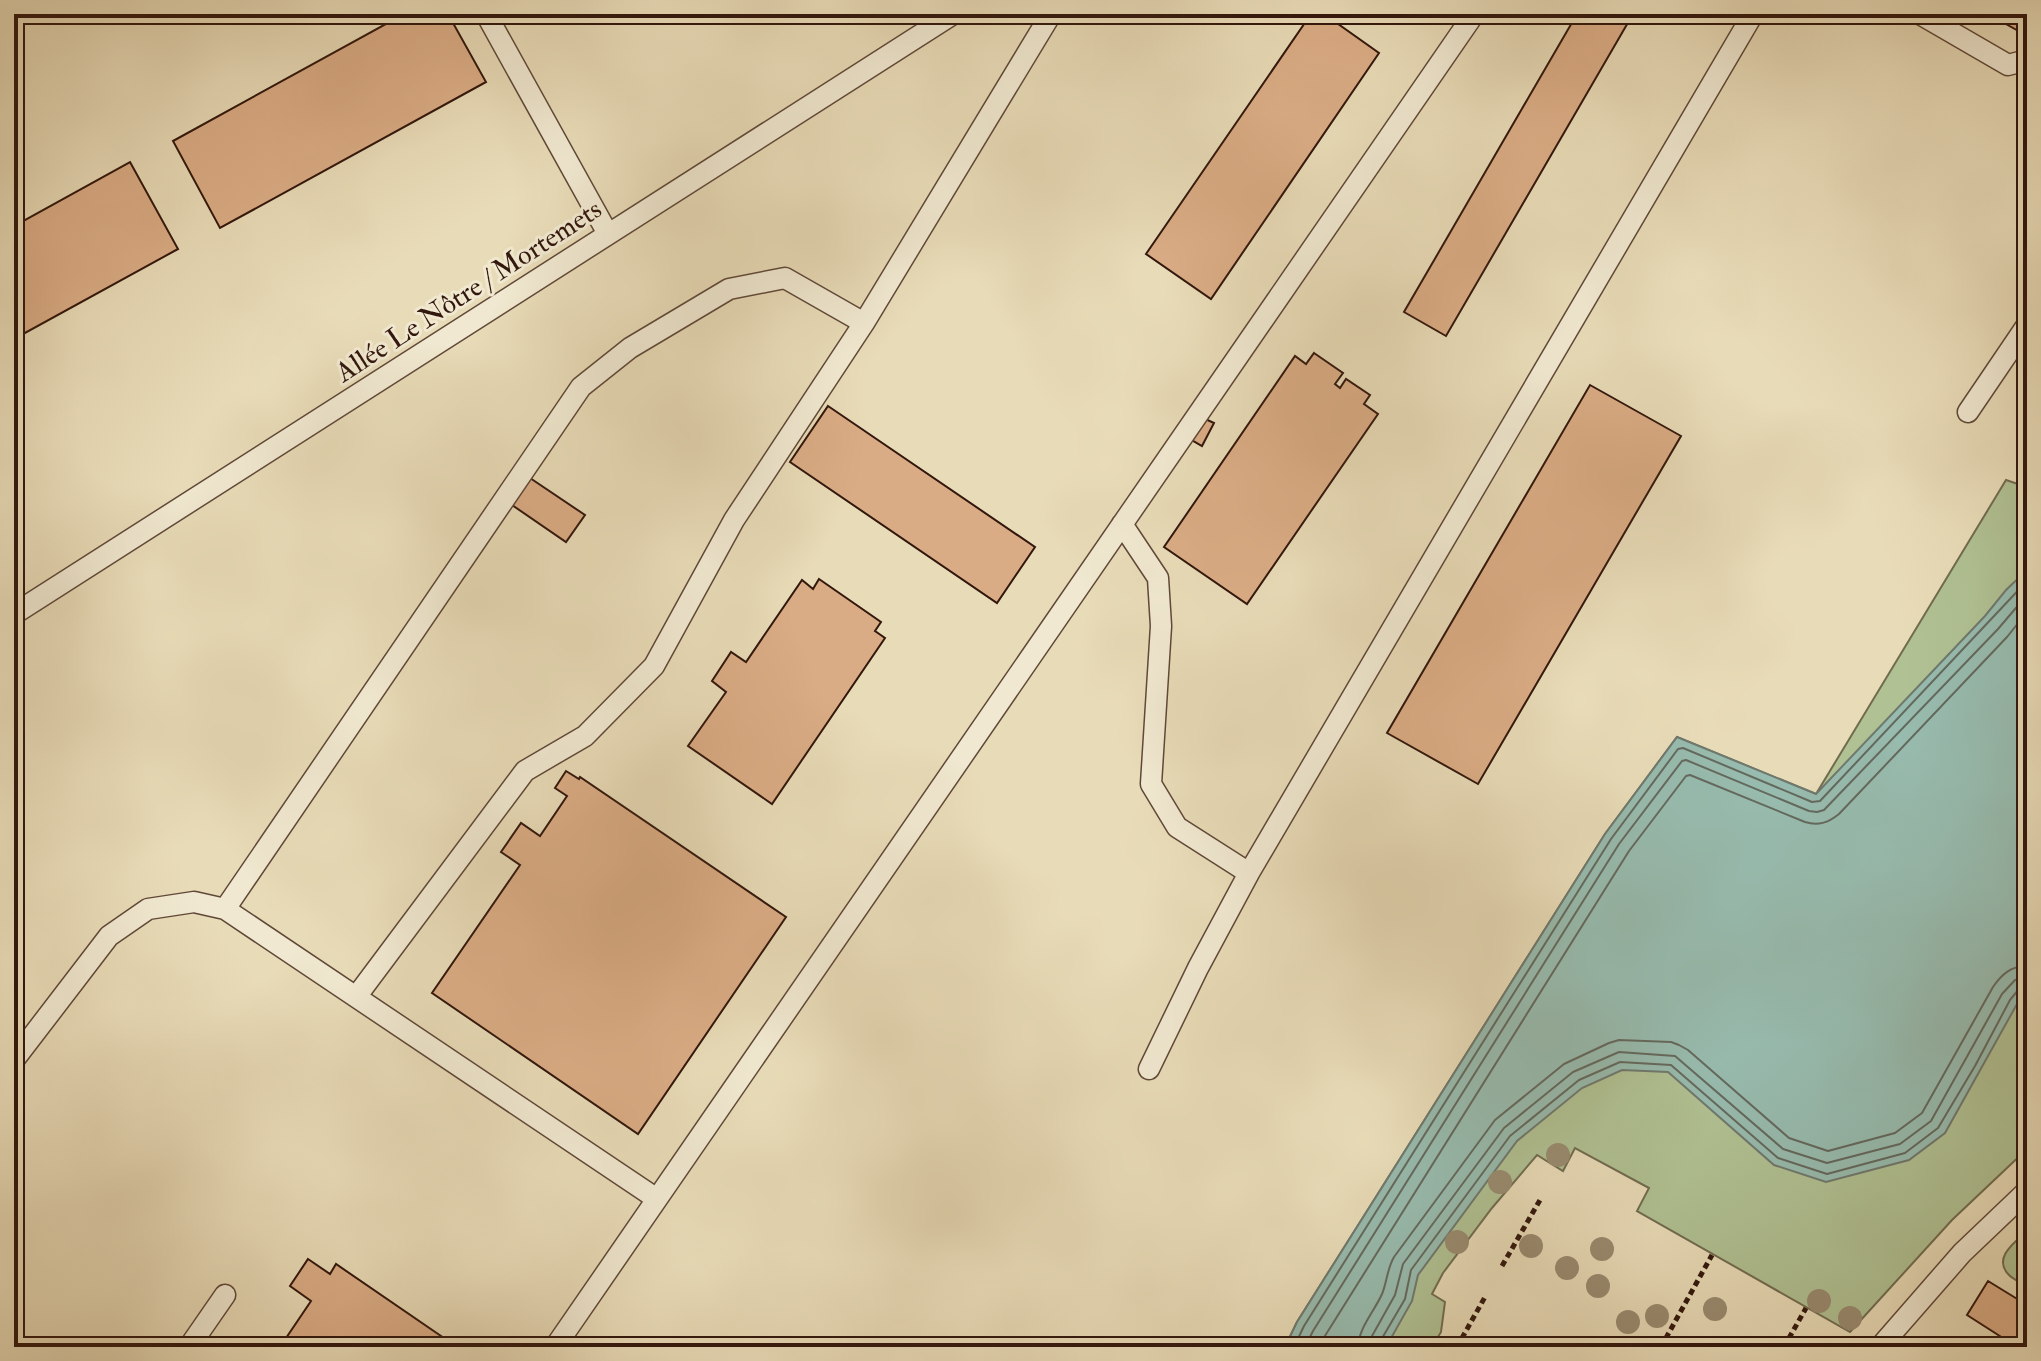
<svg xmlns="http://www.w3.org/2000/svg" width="2041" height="1361" viewBox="0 0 2041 1361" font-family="'IM FELL Double Pica',serif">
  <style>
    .green { fill: #b0c193; stroke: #716c50; stroke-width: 2 }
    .water { fill: #97bbae; stroke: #6f796e; stroke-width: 2 }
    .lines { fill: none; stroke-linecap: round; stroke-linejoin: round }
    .shore { stroke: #64695e; stroke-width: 2 }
    .building { fill: #daac85; stroke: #32170d; stroke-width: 2 }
    .service-casing { stroke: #604838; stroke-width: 23 }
    .path { stroke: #32170d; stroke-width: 5; stroke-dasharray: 6 4; stroke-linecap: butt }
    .service { stroke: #f0e8d0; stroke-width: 20 }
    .tree { fill: #998b70 }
    .labels { text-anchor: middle; stroke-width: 6; stroke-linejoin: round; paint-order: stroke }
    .street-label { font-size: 28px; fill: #32170d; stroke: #f0e8d0 }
  </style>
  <rect width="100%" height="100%" fill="#e8dbb7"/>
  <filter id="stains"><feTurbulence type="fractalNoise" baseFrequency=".0025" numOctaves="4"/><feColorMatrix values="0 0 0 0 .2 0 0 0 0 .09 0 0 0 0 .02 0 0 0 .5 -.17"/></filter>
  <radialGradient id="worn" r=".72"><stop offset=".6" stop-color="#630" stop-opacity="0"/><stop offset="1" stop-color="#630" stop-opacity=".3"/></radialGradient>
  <!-- green -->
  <path class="green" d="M 2006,480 L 2027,487 L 2027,1149 L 1952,1220 L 1850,1332 L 1637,1211 L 1649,1188 L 1575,1148 L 1563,1171 L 1537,1155 L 1492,1208 L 1443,1273 L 1432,1294 L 1445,1302 L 1441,1332 L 1432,1347 L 1285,1347 L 1297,1322 L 1605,834 L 1677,737 L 1816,794 Z
    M 2027,1231 L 2027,1286 C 2022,1283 2014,1280 2009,1275 C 1992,1258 2015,1242 2027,1231 Z"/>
  <!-- water -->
  <path class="water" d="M 2027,570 L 2027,992 L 2017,1004 L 1945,1133 L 1909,1160 L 1826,1182 L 1774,1165 L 1668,1072 L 1622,1070 L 1582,1088 L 1517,1141 L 1418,1275 L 1412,1301 L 1386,1347 L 1285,1347 L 1297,1322 L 1605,834 L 1677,737 L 1816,794 L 1985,616 L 2006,590 Z"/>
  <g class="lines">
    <!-- shore -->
    <path class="shore" d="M 1294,1347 L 1304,1326 L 1611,839 L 1678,749 L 1683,748 L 1812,802 L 1820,801 L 2027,581
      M 1305,1347 L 1313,1331 L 1619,844 L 1682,761 L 1686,760 L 1809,811 L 1817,812 L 1824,810 L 1998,629 L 2027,595
      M 1318,1347 L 1629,851 L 1686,776 L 1690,775 L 1805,822 C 1818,826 1828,823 1839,814 L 2007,637 L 2027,612
      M 1358,1347 C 1359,1327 1374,1312 1382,1294 C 1387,1282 1387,1269 1394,1257 L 1495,1120 L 1564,1064 L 1609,1043 L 1619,1040 L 1671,1042 L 1679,1045 L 1688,1050 L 1789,1138 L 1828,1151 L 1895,1133 L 1922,1113 L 1993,987 C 2002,974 2011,966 2027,966
      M 1370,1347 L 1372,1336 L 1395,1295 L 1403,1264 L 1504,1128 L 1573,1072 L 1619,1052 L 1675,1056 L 1783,1149 L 1827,1163 L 1900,1144 L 1931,1121 L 2002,994 L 2015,980 L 2027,978
      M 1380,1347 L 1381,1340 L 1405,1299 L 1411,1270 L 1510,1136 L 1579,1080 L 1620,1062 L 1671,1065 L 1778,1158 L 1827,1174 L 1905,1153 L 1938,1128 L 1975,1066 L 2010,1000 L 2019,989 L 2027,988"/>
  </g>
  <!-- building -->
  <path class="building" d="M 404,14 L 448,14 L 486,82 L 220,228 L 173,141 Z
    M 1311,14 L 1324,14 L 1379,53 L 1211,299 L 1146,254 Z
    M 1577,14 L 1633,14 L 1446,336 L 1404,312 Z
    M 1988,14 L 2027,14 L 2027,24 L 2022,33 Z
    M 130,162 L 178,249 L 14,339 L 14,226 Z
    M 1314,353 L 1343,373 L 1335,384 L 1340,388 L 1346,379 L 1370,395 L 1364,404 L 1378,414 L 1247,604 L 1164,547 L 1295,356 L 1306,364 Z
    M 1590,385 L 1681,436 L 1478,784 L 1387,733 Z
    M 828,406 L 1035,547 L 997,603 L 790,462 Z
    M 1201,417 L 1214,423 L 1202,446 L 1190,439 Z
    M 530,478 L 585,515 L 566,542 L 512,505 Z
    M 819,579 L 881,622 L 875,631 L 885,638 L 772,804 L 688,746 L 726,692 L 712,681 L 731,652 L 746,662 L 802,580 L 813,589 Z
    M 566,771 L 579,779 L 580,777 L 786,917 L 638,1134 L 432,993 L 520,865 L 501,852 L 521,823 L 540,836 L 567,796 L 555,788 Z
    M 308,1259 L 330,1274 L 336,1264 L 457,1347 L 280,1347 L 311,1301 L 290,1286 Z
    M 1988,1281 L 2027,1305 L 2027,1347 L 2017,1347 L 1967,1315 Z"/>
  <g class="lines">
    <!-- service casing -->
    <g class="service-casing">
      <path id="service" d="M 486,14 L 608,234
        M 1920,14 L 2008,65 L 2027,60
        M 1968,412 L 2027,325
        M 1122,524 L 1158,578 L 1161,626 L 1151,784 L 1177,827 L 1249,873
        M 14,614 L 953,14
        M 225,909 L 581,387 L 630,348 L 729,289 L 785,278 L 864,323
        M 356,997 L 525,771 L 585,736 L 654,666 L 734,520 L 864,323 L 1051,14
        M 14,1060 L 109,936 L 148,909 L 194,902 L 225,909 L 657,1199
        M 1149,1069 L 1198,968 L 1249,873 L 1753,14
        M 189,1347 L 225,1295
        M 555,1347 L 1474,14
        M 1880,1347 L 1962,1253 L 2027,1191"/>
    </g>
    <!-- path -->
    <path class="path" d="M 1502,1266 L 1540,1200
      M 1442,1347 L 1443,1345 L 1447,1347
      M 1457,1347 L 1485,1297
      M 1661,1347 L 1712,1255
      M 1784,1347 L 1806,1308"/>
    <!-- service -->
    <use href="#service" class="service"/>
  </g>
  <!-- trees -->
  <g class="tree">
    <circle cx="1558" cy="1155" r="12"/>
    <circle cx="1500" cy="1182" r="12"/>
    <circle cx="1457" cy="1242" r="12"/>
    <circle cx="1531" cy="1246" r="12"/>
    <circle cx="1602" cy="1249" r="12"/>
    <circle cx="1567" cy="1268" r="12"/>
    <circle cx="1598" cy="1286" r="12"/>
    <circle cx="1819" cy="1301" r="12"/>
    <circle cx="1715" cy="1309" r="12"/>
    <circle cx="1657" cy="1316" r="12"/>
    <circle cx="1850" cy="1318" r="12"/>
    <circle cx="1628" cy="1322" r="12"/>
  </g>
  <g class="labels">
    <!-- street labels -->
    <g class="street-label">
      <text transform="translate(468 290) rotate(-33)" y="10">Allée Le Nôtre / Mortemets</text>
    </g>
  </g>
  <!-- margin -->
  <rect width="2041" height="1361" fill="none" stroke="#e8dbb7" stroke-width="48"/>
  <rect x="16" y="16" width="2009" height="1329" fill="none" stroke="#32170d" stroke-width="4"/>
  <rect x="24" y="24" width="1993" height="1313" fill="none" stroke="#32170d" stroke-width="2"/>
  <rect width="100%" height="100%" filter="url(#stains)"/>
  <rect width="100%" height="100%" fill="url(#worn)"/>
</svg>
